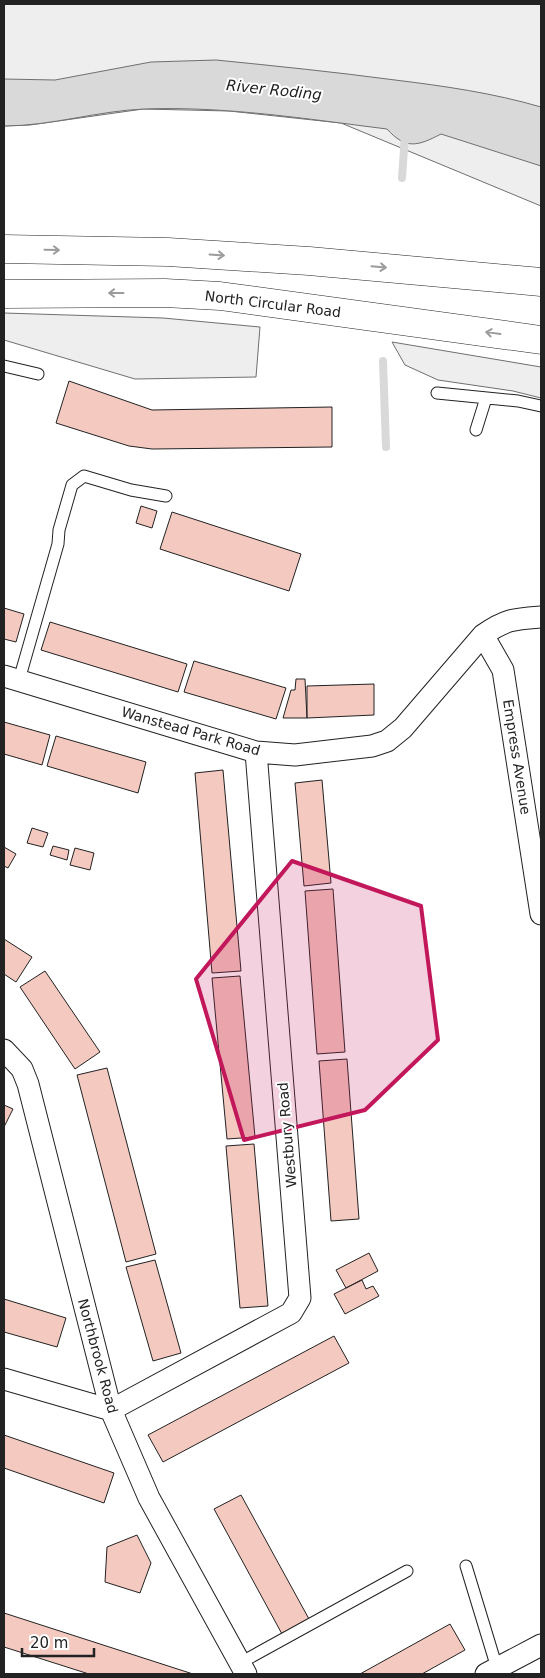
<svg xmlns="http://www.w3.org/2000/svg" width="545" height="1678" viewBox="0 0 545 1678" font-family="'DejaVu Sans',sans-serif">
  <style>
    .green { fill: #eee; stroke: #6f6f6f }
    .water { fill: #d9d9d9; stroke: #6f6f6f }
    .lines { fill: none; stroke-linecap: round; stroke-linejoin: round }
    .stream { stroke: #d9d9d9; stroke-width: 8 }
    .building { fill: #f3c9c0; stroke: #222 }
    .service-casing { stroke: #222; stroke-width: 13 }
    .minor-casing { stroke: #222; stroke-width: 23 }
    .trunk-casing { stroke: #222; stroke-width: 29 }
    .service { stroke: #fff; stroke-width: 11 }
    .minor { stroke: #fff; stroke-width: 21 }
    .trunk { stroke: #fff; stroke-width: 28 }
    .oneway { stroke: #9c9c9c }
    .marked { fill: #c2185b; fill-opacity: 0.2; stroke: #c2185b; stroke-width: 4; stroke-linejoin: round }
    .labels { text-anchor: middle; stroke-width: 4; stroke-linejoin: round; paint-order: stroke }
    .street-label { font-size: 14px; fill: #222; stroke: #fff }
    .water-label { font-size: 15px; font-style: italic; fill: #222; stroke: #fff }
  </style>
  <rect width="100%" height="100%" fill="#fff"/>
  <!-- green -->
  <path class="green" d="M 4,4 L 541,4 L 541,206 L 341,123 L 229,111 L 143,109 L 30,125 L 4,126 Z
    M 4,313 L 163,318 L 260,327 L 256,377 L 135,379 L 4,340 Z
    M 392,342 L 541,367 L 541,398 L 513,391 L 438,380 L 405,365 Z"/>
  <!-- water -->
  <path class="water" d="M 216,60 C 276,66 335,72 395,80 C 444,86 493,93 541,107 L 541,166 L 441,134 C 418,146 406,150 387,129 C 307,119 225,106 144,109 C 97,111 51,126 4,126 L 4,79 L 55,80 L 151,62 Z"/>
  <g class="lines">
    <!-- stream -->
    <path class="stream" d="M 402,178 L 405,135
      M 383,361 L 386,447"/>
  </g>
  <!-- building -->
  <path class="building" d="M 69,381 L 152,410 L 332,407 L 332,447 L 152,449 L 129,446 L 56,423 Z
    M 141,506 L 157,511 L 152,528 L 136,523 Z
    M 172,512 L 301,554 L 289,591 L 160,549 Z
    M 4,608 L 24,614 L 16,642 L 4,639 Z
    M 50,622 L 187,664 L 178,692 L 41,650 Z
    M 194,661 L 286,688 L 276,719 L 184,692 Z
    M 296,679 L 305,679 L 307,718 L 283,718 L 291,690 L 295,690 Z
    M 374,684 L 374,715 L 307,718 L 307,686 Z
    M 4,722 L 50,735 L 42,765 L 4,754 Z
    M 56,736 L 146,762 L 138,793 L 47,766 Z
    M 223,770 L 241,971 L 212,973 L 195,773 Z
    M 322,780 L 331,883 L 304,886 L 295,783 Z
    M 32,828 L 48,833 L 43,847 L 27,843 Z
    M 53,846 L 69,850 L 67,860 L 50,855 Z
    M 4,847 L 16,854 L 8,868 L 4,866 Z
    M 75,848 L 94,853 L 90,870 L 70,865 Z
    M 333,889 L 345,1052 L 317,1054 L 305,891 Z
    M 4,939 L 32,957 L 16,982 L 4,974 Z
    M 45,971 L 100,1052 L 75,1069 L 20,987 Z
    M 240,976 L 255,1137 L 227,1139 L 212,978 Z
    M 347,1059 L 359,1219 L 331,1221 L 319,1061 Z
    M 107,1068 L 156,1254 L 126,1262 L 77,1075 Z
    M 4,1105 L 13,1109 L 4,1127 Z
    M 254,1144 L 268,1306 L 240,1308 L 226,1146 Z
    M 369,1253 L 378,1271 L 346,1288 L 336,1270 Z
    M 155,1260 L 181,1353 L 153,1361 L 126,1267 Z
    M 362,1280 L 366,1289 L 373,1286 L 379,1296 L 345,1314 L 334,1294 Z
    M 4,1299 L 66,1318 L 57,1347 L 4,1332 Z
    M 334,1336 L 349,1363 L 163,1462 L 148,1435 Z
    M 4,1435 L 114,1473 L 104,1503 L 4,1468 Z
    M 241,1495 L 309,1619 L 282,1634 L 214,1509 Z
    M 137,1535 L 151,1563 L 140,1593 L 105,1582 L 107,1547 Z
    M 4,1613 L 193,1674 L 89,1674 L 4,1647 Z
    M 450,1624 L 465,1650 L 422,1674 L 360,1674 Z"/>
  <g class="lines">
    <!-- service casing -->
    <g class="service-casing">
      <path id="service" d="M 4,366 L 38,374
        M 437,393 L 518,401 L 541,406
        M 476,430 L 486,398
        M 19,680 L 58,544 L 59,530 L 72,485 L 84,476 L 131,490 L 166,496
        M 466,1566 L 497,1668
        M 240,1663 L 407,1571"/>
    </g>
    <!-- minor casing -->
    <g class="minor-casing">
      <path id="minor" d="M 483,635 L 503,670 L 541,914
        M 4,676 L 256,752 L 295,755 L 372,746 L 387,741 L 403,728 L 483,635 C 506,619 514,619 541,617
        M 4,1050 L 22,1069 L 28,1084 L 111,1410 L 149,1498 L 246,1674
        M 4,1379 L 111,1410 L 291,1313 L 300,1298 L 256,752
        M 486,1674 L 541,1645"/>
    </g>
    <!-- trunk casing -->
    <g class="trunk-casing">
      <path id="trunk" d="M 4,249 L 168,252 L 309,261 L 541,282
        M 4,294 L 165,293 L 220,296 L 541,340"/>
    </g>
    <!-- service -->
    <use href="#service" class="service"/>
    <!-- minor -->
    <use href="#minor" class="minor"/>
    <!-- trunk -->
    <use href="#trunk" class="trunk"/>
  </g>
  <!-- one-way arrows -->
  <defs><path id="oneway-shaft" d="M-6 0H5M1.5-3L5.5 0L1.5 3" fill="none" stroke-width="1.6" stroke-linecap="round" stroke-linejoin="round" transform="scale(1.25)"/></defs>
  <g class="oneway">
    <use href="#oneway-shaft" transform="translate(52 250) rotate(1)"/>
    <use href="#oneway-shaft" transform="translate(217 255) rotate(4)"/>
    <use href="#oneway-shaft" transform="translate(379 267) rotate(5)"/>
    <use href="#oneway-shaft" transform="translate(116 293) rotate(180)"/>
    <use href="#oneway-shaft" transform="translate(493 333) rotate(-172)"/>
  </g>
  <!-- marked area -->
  <path class="marked" d="M 292,861 L 421,906 L 438,1040 L 365,1110 L 244,1140 L 196,979 Z"/>
  <g class="labels">
    <!-- street labels -->
    <g class="street-label">
      <text transform="translate(273 304) rotate(7)" y="5">North Circular Road</text>
      <text transform="translate(191 731) rotate(16)" y="5">Wanstead Park Road</text>
      <text transform="translate(517 757) rotate(81)" y="5">Empress Avenue</text>
      <text transform="translate(287 1135) rotate(-95)" y="5">Westbury Road</text>
      <text transform="translate(98 1356) rotate(75)" y="5">Northbrook Road</text>
    </g>
    <!-- water labels -->
    <g class="water-label">
      <text transform="translate(274 90) rotate(6)" y="5">River Roding</text>
    </g>
  </g>
  <!-- border -->
  <rect width="545" height="1678" fill="none" stroke="#222222" stroke-width="10"/>
  <!-- scale -->
  <path d="M22 1648v8h72v-8" fill="none" stroke="#222222" stroke-width="2.5"/>
  <text x="30" y="1648" font-size="15" fill="#222222" stroke="#ffffff" stroke-width="4" paint-order="stroke">20 m</text>
</svg>
